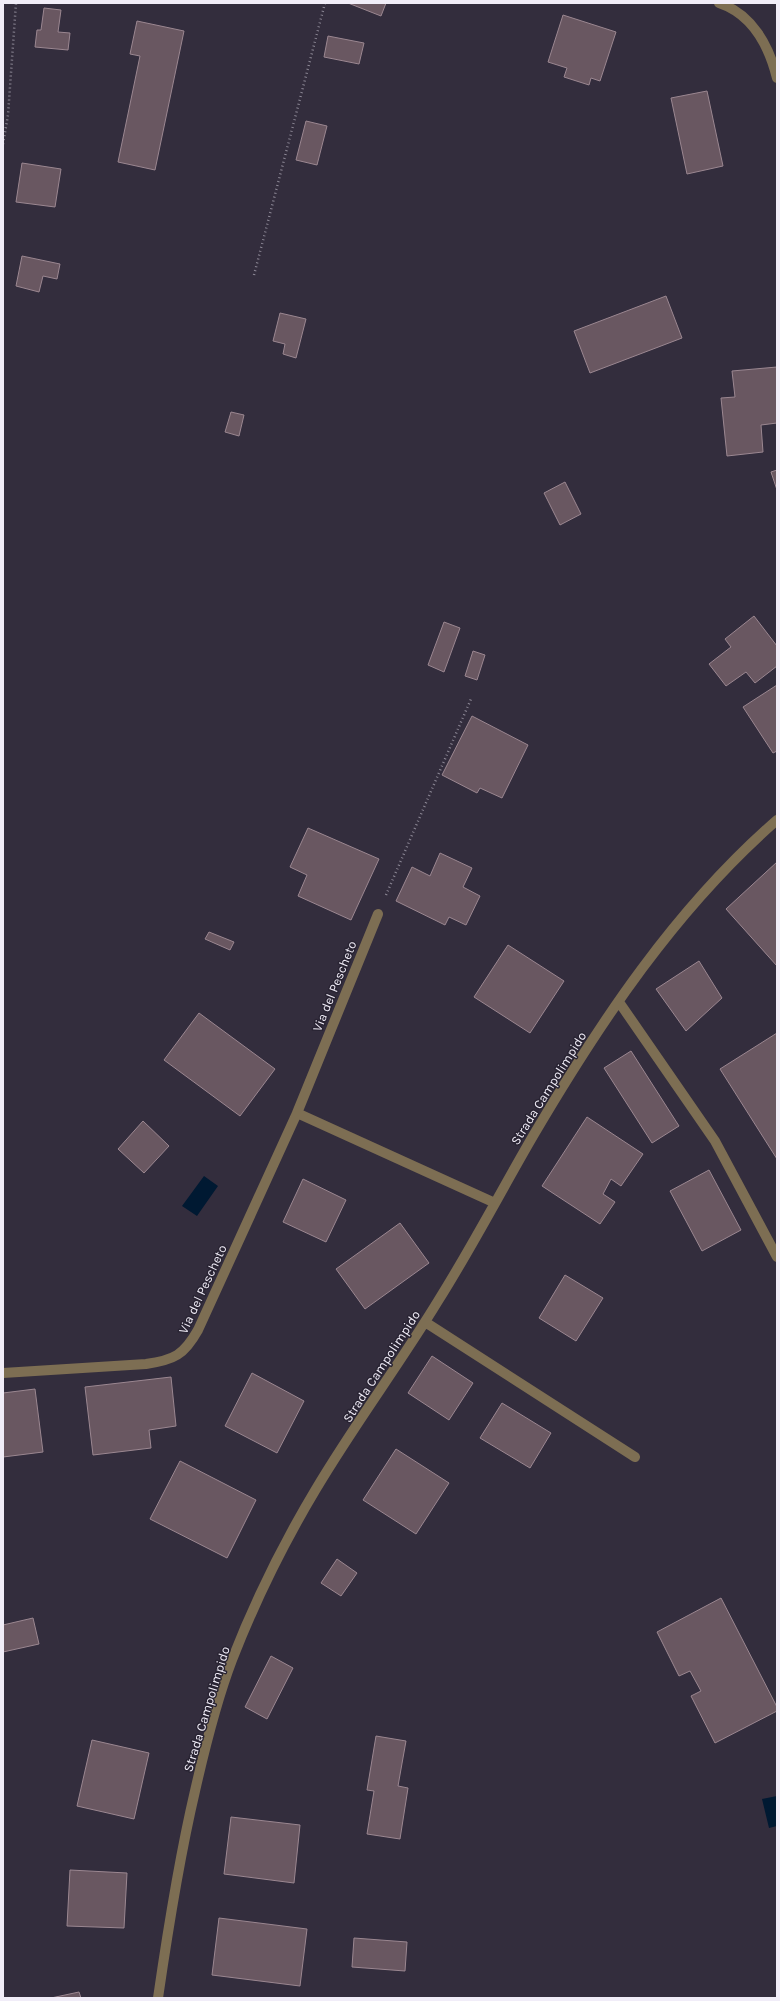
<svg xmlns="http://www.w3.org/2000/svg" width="780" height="2001" viewBox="0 0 780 2001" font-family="Karla,sans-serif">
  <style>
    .water { fill: #001932 }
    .building { fill: #695761; stroke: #9b8791 }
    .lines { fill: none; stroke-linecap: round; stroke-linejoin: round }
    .path { stroke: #8b8694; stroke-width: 2.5; stroke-dasharray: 1 3; stroke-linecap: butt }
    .minor { stroke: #7d6e53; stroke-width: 10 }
    .labels { text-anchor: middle; stroke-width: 3; stroke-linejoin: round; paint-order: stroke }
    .street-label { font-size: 13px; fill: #f1edf8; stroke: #292433 }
  </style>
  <rect width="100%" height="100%" fill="#332d3d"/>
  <!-- water -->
  <path class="water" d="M 204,1176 L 218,1186 L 197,1216 L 182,1206 Z
    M 777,1796 L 777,1826 L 769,1828 L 762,1799 Z"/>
  <!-- building -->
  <path class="building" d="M 348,3 L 386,3 L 381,16 Z
    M 44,8 L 61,10 L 58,32 L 70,33 L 68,50 L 35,47 L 37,30 L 41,30 Z
    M 563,15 L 616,32 L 600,81 L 591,78 L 589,85 L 564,77 L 567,68 L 548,62 Z
    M 137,21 L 184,31 L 155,170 L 118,162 L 140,56 L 130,54 Z
    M 328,36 L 364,43 L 359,64 L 324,57 Z
    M 707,91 L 723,166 L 687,174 L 671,98 Z
    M 306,121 L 327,126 L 317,165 L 296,160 Z
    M 22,163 L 61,169 L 55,207 L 16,202 Z
    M 22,256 L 60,264 L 57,279 L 43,276 L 39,292 L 16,286 Z
    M 666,296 L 682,338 L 590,373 L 574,331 Z
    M 280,313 L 306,319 L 296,358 L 283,354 L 285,344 L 273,341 Z
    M 777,367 L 777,423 L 761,425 L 763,452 L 727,456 L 721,398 L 735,397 L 732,371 Z
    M 231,412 L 244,415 L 239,436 L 225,432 Z
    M 777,470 L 777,490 L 771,472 Z
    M 565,482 L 581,514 L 560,525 L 544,493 Z
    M 754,616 L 777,646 L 777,666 L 755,683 L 746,672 L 726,686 L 709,664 L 731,647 L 725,639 Z
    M 444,622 L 460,628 L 444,672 L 428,665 Z
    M 473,651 L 485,655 L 477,680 L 465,676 Z
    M 777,685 L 777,751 L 773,753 L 743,707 Z
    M 472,716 L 528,745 L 502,798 L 480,788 L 477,793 L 442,775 Z
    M 308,828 L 379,859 L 351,920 L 298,896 L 307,875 L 290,867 Z
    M 440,853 L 472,868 L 463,887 L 480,896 L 466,925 L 449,917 L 445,925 L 396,901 L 412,867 L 430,876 Z
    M 777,862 L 777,966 L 726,909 Z
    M 209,932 L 234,942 L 230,950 L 205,939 Z
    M 508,945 L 564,981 L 530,1033 L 474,997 Z
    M 699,961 L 722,998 L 686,1031 L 656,989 Z
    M 199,1013 L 275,1069 L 240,1116 L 164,1060 Z
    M 777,1033 L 777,1159 L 720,1069 Z
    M 631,1051 L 679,1126 L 652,1143 L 604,1068 Z
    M 587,1117 L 643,1154 L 621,1186 L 611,1179 L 603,1194 L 615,1202 L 600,1224 L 542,1186 Z
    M 143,1121 L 169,1146 L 144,1173 L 118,1149 Z
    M 709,1170 L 741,1230 L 702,1251 L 670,1191 Z
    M 303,1179 L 346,1200 L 326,1242 L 283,1222 Z
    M 400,1223 L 429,1263 L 365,1309 L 336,1269 Z
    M 565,1275 L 603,1298 L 576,1341 L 539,1318 Z
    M 432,1356 L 473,1383 L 449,1420 L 408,1393 Z
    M 252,1373 L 304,1401 L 277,1453 L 225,1426 Z
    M 171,1377 L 176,1426 L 149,1430 L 151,1448 L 93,1455 L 85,1387 Z
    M 35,1389 L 43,1452 L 3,1457 L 3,1393 Z
    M 502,1403 L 551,1433 L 530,1468 L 480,1438 Z
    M 396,1449 L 449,1483 L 416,1534 L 363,1500 Z
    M 180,1461 L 256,1500 L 227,1558 L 150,1519 Z
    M 337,1559 L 357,1573 L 341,1596 L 321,1583 Z
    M 721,1598 L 777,1707 L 777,1711 L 715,1743 L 691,1696 L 701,1691 L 690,1671 L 679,1676 L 657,1632 Z
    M 33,1618 L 39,1644 L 3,1652 L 3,1625 Z
    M 271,1656 L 293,1668 L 267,1719 L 245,1707 Z
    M 376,1736 L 406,1741 L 398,1786 L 408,1788 L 400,1839 L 367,1834 L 374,1791 L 367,1790 Z
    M 92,1740 L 149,1753 L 134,1819 L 77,1806 Z
    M 231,1817 L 300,1825 L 294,1883 L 224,1874 Z
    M 70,1870 L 127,1873 L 124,1928 L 67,1926 Z
    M 219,1918 L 307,1929 L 300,1986 L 212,1975 Z
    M 354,1938 L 407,1942 L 405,1971 L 352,1967 Z
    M 79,1992 L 81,1998 L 51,1998 Z"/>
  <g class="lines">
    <!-- path -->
    <path class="path" d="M 3,144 L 8,115 L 16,3
      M 254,275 L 325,3
      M 386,895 L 471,699"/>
    <!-- minor -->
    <path class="minor" d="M 719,3 C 752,14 769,46 777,78
      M 619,1002 L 715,1141 L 777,1257
      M 297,1113 L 378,914
      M 425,1322 L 635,1457
      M 3,1373 L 146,1364 C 174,1360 184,1355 198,1330 L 297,1113 L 495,1203
      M 158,1998 C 168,1929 179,1859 195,1791 C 205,1747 216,1702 232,1660 C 255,1601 283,1544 316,1489 C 354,1425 399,1365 438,1301 C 472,1247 501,1191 533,1136 C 600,1022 676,908 777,820"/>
  </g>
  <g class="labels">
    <!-- street labels -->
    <g class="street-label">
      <text transform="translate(334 986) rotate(-68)" y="5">Via del Pescheto</text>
      <text transform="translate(548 1088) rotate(-58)" y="5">Strada Campolimpido</text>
      <text transform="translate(202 1289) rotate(-65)" y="5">Via del Pescheto</text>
      <text transform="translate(381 1366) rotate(-57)" y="5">Strada Campolimpido</text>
      <text transform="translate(206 1709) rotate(-73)" y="5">Strada Campolimpido</text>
    </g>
  </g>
  <!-- border -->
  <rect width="780" height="2001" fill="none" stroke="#f1edf8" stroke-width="8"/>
</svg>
